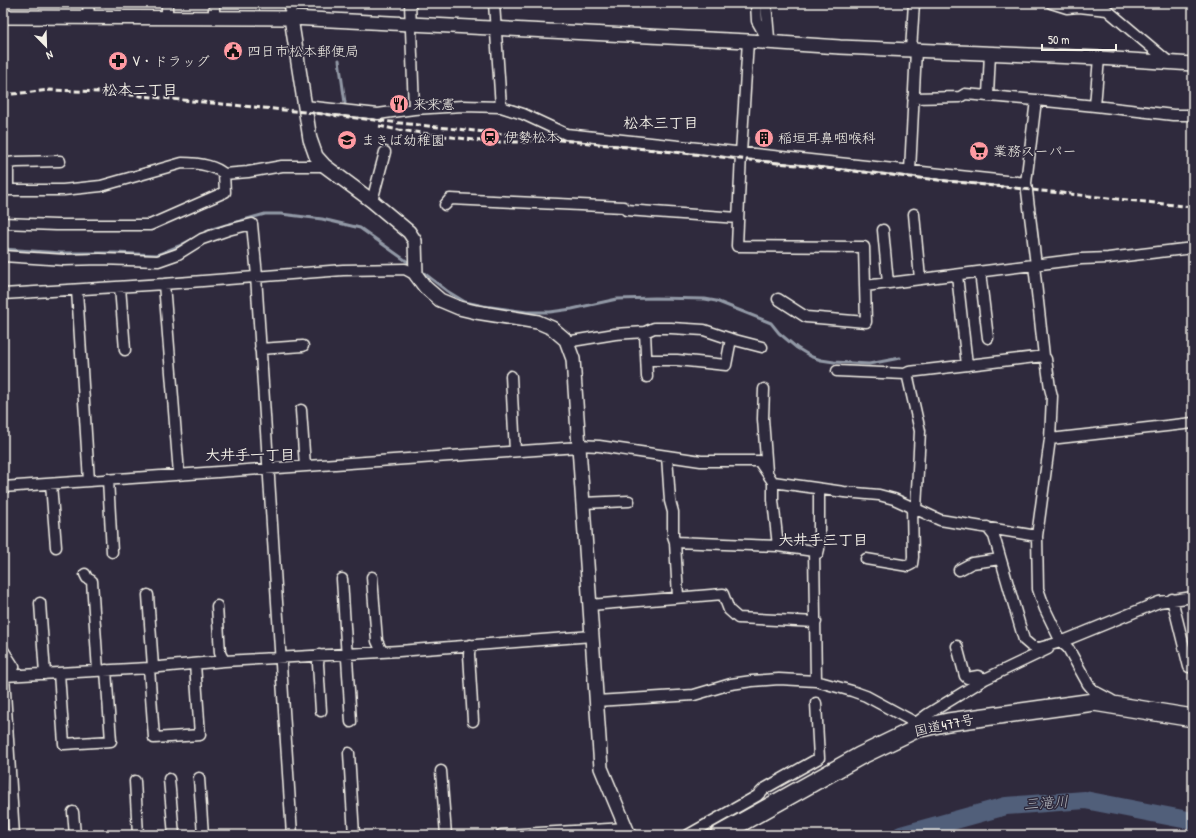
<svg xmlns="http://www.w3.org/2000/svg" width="1196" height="838" viewBox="0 0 1196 838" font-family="'Patrick Hand','Klee One',sans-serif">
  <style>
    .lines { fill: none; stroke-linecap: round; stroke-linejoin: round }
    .stream { stroke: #9299a6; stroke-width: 3 }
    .river { stroke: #515e7a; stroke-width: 18 }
    .minor-casing { stroke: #f4f1e8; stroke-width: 13 }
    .tertiary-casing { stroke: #f4f1e8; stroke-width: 16 }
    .trunk-casing { stroke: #f4f1e8; stroke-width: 20 }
    .minor { stroke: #2f2a3d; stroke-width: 10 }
    .tertiary { stroke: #2f2a3d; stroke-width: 13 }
    .trunk { stroke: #2f2a3d; stroke-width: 17 }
    .rail { stroke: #f4f1e8; stroke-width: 3; stroke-dasharray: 6 3; stroke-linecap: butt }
    .labels { text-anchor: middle; stroke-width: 3; stroke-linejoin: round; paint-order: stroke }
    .poi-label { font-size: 14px; fill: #f4f1e8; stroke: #2f2a3d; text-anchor: start }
    .street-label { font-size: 14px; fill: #f4f1e8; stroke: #2f2a3d }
    .neighbourhood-label { font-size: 15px; font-weight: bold; fill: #f4f1e8; stroke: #2f2a3d }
    .water-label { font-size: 15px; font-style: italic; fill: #b3b6bc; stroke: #2f2a3d }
  </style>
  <rect width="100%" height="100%" fill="#2f2a3d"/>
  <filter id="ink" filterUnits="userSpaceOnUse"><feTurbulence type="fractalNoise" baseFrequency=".025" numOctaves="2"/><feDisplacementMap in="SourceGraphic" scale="8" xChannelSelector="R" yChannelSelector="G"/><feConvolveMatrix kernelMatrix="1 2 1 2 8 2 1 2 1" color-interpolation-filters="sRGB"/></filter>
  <g filter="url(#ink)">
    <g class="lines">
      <!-- stream -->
      <path class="stream" d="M 339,60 L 345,103
        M 3,249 L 61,253 L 115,253 L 157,255 L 179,246 L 212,229 L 265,214 L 281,214 L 322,219 L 360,228 L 412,265
        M 420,270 L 447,291 L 465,302 L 484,306 L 527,312 L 550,312 L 572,309 L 617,299 L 655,298 L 705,299 L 716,301 L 771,323 L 779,333 L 797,348 L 812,357 L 821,360 L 834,362 L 869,364 L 900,358"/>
      <!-- river -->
      <path class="river" d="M 901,835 L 1006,806 L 1085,800 L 1193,821"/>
      <!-- minor casing -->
      <g class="minor-casing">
        <path id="minor" d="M 88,3 L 89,18
          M 167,3 L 167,18
          M 214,3 L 214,18
          M 290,3 L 291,18
          M 410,3 L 414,109
          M 494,3 L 501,107
          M 756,3 L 757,21 L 769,42
          M 766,3 L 769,38
          M 1051,3 L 1067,8 L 1079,7 L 1107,10 L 1170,63
          M 748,41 L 741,153 L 737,246 L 864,247 L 866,322 L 806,317 L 778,299
          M 911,50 L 914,3
          M 988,95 L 990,53
          M 913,98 L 960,97 L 965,94 L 1036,100
          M 305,106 L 378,114 L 414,109 L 463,106 L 501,107 L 523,114 L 566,134 L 1026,183 L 1036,100 L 1095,106 L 1099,58
          M 1095,106 L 1173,115 L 1193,115
          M 3,163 L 8,163 L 8,190
          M 8,163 L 17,162 L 60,161
          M 910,171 L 916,50
          M 1026,183 L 1036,265
          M 3,192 L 8,190 L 63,190 L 101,186 L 182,163 C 195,163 214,165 224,174 L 248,172 L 282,166 L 325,166
          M 372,201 L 385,152
          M 445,205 L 450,199 L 624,207 L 626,210 L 738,218
          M 914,214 L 920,279
          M 3,223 L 56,225 L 150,225 L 225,192 L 224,174
          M 883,230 L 888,283
          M 3,256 L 64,260 L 100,259 L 158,261 L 178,254 L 202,239 L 228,230 L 252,224 L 257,276
          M 1034,265 L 1044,356 L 1046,359 L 1050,388 L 1052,396 L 1050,439 L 1037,536 L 1038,589 L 1045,609 L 1061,642 L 1068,648 L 1088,684 L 1094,691 L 1111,700
          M 980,272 L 988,338
          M 957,275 L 967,365
          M 256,276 L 292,835
          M 164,284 L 179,474
          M 865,286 L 1081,259 L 1108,258 L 1193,248
          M 120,287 L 125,350
          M 77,290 L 89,481
          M 3,294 L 164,284 L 343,270 L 405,269 L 416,275
          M 645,332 L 647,377
          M 566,342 L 615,334 L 645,332 L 654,328 L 671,328 L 704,330 L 731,339 L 762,347
          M 260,349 L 303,346
          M 647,360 L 677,360 L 726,365 L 731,339
          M 837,371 L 905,374 L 909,372 L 1044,356
          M 907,373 L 920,431 L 916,509
          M 511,376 L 515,451
          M 764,389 L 763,419 L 767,472
          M 301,410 L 305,466
          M 1050,439 L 1193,423
          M 579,445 L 599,446 L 701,461 L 759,461 L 773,482 L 844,492 L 879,495 L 894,499 L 940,520 L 1037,536
          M 667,456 L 670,501 L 673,512 L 673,536 L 675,542 L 778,546 L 814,551 L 816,681
          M 108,479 L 112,552
          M 773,482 L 773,500 L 778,546
          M 51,484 L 56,547
          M 3,487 L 579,447
          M 583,503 L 629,501
          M 987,527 L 994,536 L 1024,640 L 1031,646 L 1039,648 L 1061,642 L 1159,602 L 1193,597
          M 675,542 L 678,597
          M 814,551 L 818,553 L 819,549 L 819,489
          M 866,559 L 908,566 L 912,564 L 913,557 L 912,508
          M 959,570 L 972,563 L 1000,559
          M 85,574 L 87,578 L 92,581 L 98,671
          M 372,577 L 377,641 L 382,652
          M 342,579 L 351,722
          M 148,595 L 153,667
          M 1172,599 L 1189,667
          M 40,603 L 45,674
          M 590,605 L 723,594 L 729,610 L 738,618 L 816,622
          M 217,606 L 220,653 L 224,661
          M 470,645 L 469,654 L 473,721
          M 957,646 L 965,676 L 967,678 L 978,676 L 985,679
          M 3,650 L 14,667 L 3,677
          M 319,655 L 318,664 L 321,711
          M 149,668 L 154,738 L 200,735 L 195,664
          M 59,673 L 64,744 L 111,741 L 106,670
          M 4,676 L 149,668 L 224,661 L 399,651 L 592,636
          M 4,676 L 14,835
          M 596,701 L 694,695 L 731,684 L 752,681 L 779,679 L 816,681 L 852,691 L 866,696 L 916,723
          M 916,723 L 928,714 L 985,679 L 1048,649
          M 349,753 L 354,835
          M 441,771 L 446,835
          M 199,778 L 203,835
          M 169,779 L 174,835
          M 135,781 L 138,835
          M 73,812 L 75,835
          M 501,835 L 626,828
          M 688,835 L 757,796 L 764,789 L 819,758 L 816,703"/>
      </g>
      <!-- tertiary casing -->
      <g class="tertiary-casing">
        <path id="tertiary" d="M 3,17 L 291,18 L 748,41 L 840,47 L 1099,58 L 1193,64
          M 291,18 L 310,139 L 316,156 L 325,166 L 372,201 L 409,232 L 415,241 L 416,275 L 425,287 L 440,300 L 459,308 L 476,312 L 538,322 L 552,328 L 566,340 L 573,359 L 601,768 L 629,835"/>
      </g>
      <!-- trunk casing -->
      <g class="trunk-casing">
        <path id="trunk" d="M 719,835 L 860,756 L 916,729 L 948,722 L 1094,702 L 1193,718"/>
      </g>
      <!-- minor -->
      <use href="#minor" class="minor"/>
      <!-- tertiary -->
      <use href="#tertiary" class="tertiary"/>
      <!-- trunk -->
      <use href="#trunk" class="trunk"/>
      <!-- rail -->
      <path class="rail" d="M 3,95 L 50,90 L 101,92 L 314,113 L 400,123 L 1193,207
        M 379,126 L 399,130 L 489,142 L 532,142"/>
    </g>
  </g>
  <!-- icons -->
  <defs>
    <g id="civic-disc" transform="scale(1)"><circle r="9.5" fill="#ff9aa2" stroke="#2f2a3d"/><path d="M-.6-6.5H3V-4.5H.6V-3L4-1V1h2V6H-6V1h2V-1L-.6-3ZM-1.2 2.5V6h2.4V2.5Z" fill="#111"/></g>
    <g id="pharmacy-disc" transform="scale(1)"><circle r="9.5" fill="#ff9aa2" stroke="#2f2a3d"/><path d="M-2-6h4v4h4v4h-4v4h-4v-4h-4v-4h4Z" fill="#111"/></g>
    <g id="restaurant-disc" transform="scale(1)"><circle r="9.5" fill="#ff9aa2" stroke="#2f2a3d"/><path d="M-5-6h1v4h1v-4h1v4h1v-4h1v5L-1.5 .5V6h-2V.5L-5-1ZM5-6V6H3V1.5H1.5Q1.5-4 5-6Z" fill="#111"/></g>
    <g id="station-disc" transform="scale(1)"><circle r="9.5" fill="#ff9aa2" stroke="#2f2a3d"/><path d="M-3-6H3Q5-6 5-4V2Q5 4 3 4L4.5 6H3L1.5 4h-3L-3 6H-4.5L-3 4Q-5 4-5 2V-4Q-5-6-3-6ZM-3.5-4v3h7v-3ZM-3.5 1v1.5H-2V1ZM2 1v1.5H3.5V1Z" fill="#111"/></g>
    <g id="building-disc" transform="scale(1)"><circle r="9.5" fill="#ff9aa2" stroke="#2f2a3d"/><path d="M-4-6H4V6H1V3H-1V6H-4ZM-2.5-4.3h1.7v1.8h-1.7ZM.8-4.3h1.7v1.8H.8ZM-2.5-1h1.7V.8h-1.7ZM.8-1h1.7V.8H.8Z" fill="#111"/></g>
    <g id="school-disc" transform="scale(1)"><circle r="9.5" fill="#ff9aa2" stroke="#2f2a3d"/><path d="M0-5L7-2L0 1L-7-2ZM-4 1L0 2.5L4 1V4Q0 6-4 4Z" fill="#111"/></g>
    <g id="supermarket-disc" transform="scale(1)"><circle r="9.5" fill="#ff9aa2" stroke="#2f2a3d"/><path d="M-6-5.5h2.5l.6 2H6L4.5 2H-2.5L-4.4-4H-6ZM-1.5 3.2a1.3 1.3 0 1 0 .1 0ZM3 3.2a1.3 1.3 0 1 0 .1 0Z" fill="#111"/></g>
  </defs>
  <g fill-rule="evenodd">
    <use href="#civic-disc" x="233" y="51"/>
    <use href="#pharmacy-disc" x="118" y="61"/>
    <use href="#restaurant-disc" x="399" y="104"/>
    <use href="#station-disc" x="490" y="137"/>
    <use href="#building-disc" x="764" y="138"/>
    <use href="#school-disc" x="347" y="140"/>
    <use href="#supermarket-disc" x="979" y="151"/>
  </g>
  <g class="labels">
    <!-- poi labels -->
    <g class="poi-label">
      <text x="247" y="56">四日市松本郵便局</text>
      <text x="132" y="66">V・ドラッグ</text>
      <text x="413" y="109">来来憲</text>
      <text x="504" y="142">伊勢松本</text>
      <text x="778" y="143">稲垣耳鼻咽喉科</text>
      <text x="361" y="145">まきば幼稚園</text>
      <text x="993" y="156">業務スーパー</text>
    </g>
    <!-- street labels -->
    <g class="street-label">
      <text transform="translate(944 725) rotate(-12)" y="5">国道477号</text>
    </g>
    <!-- neighbourhood labels -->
    <g class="neighbourhood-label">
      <text x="140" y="95">松本二丁目</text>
      <text x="661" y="128">松本三丁目</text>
      <text x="250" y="460">大井手一丁目</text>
      <text x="823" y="545">大井手三丁目</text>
    </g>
    <!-- water labels -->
    <g class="water-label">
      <text transform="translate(1046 803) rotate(-4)" y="5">三滝川</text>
    </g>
  </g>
  <!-- margin -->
  <rect width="1196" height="838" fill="none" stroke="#2f2a3d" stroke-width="16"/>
  <rect x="8" y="8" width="1180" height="822" fill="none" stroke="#f4f1e8" stroke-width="1.5" filter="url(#ink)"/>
  <!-- north arrow -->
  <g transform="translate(46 46) rotate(157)" stroke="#2f2a3d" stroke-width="3" paint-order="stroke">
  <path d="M0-3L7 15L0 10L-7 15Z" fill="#f4f1e8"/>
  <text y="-6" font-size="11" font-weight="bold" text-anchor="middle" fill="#f4f1e8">N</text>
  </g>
  <!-- scale -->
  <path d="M1042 44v6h74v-6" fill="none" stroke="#f4f1e8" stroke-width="2"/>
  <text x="1048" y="44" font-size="12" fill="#f4f1e8" stroke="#2f2a3d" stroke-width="3" paint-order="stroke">50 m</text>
</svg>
